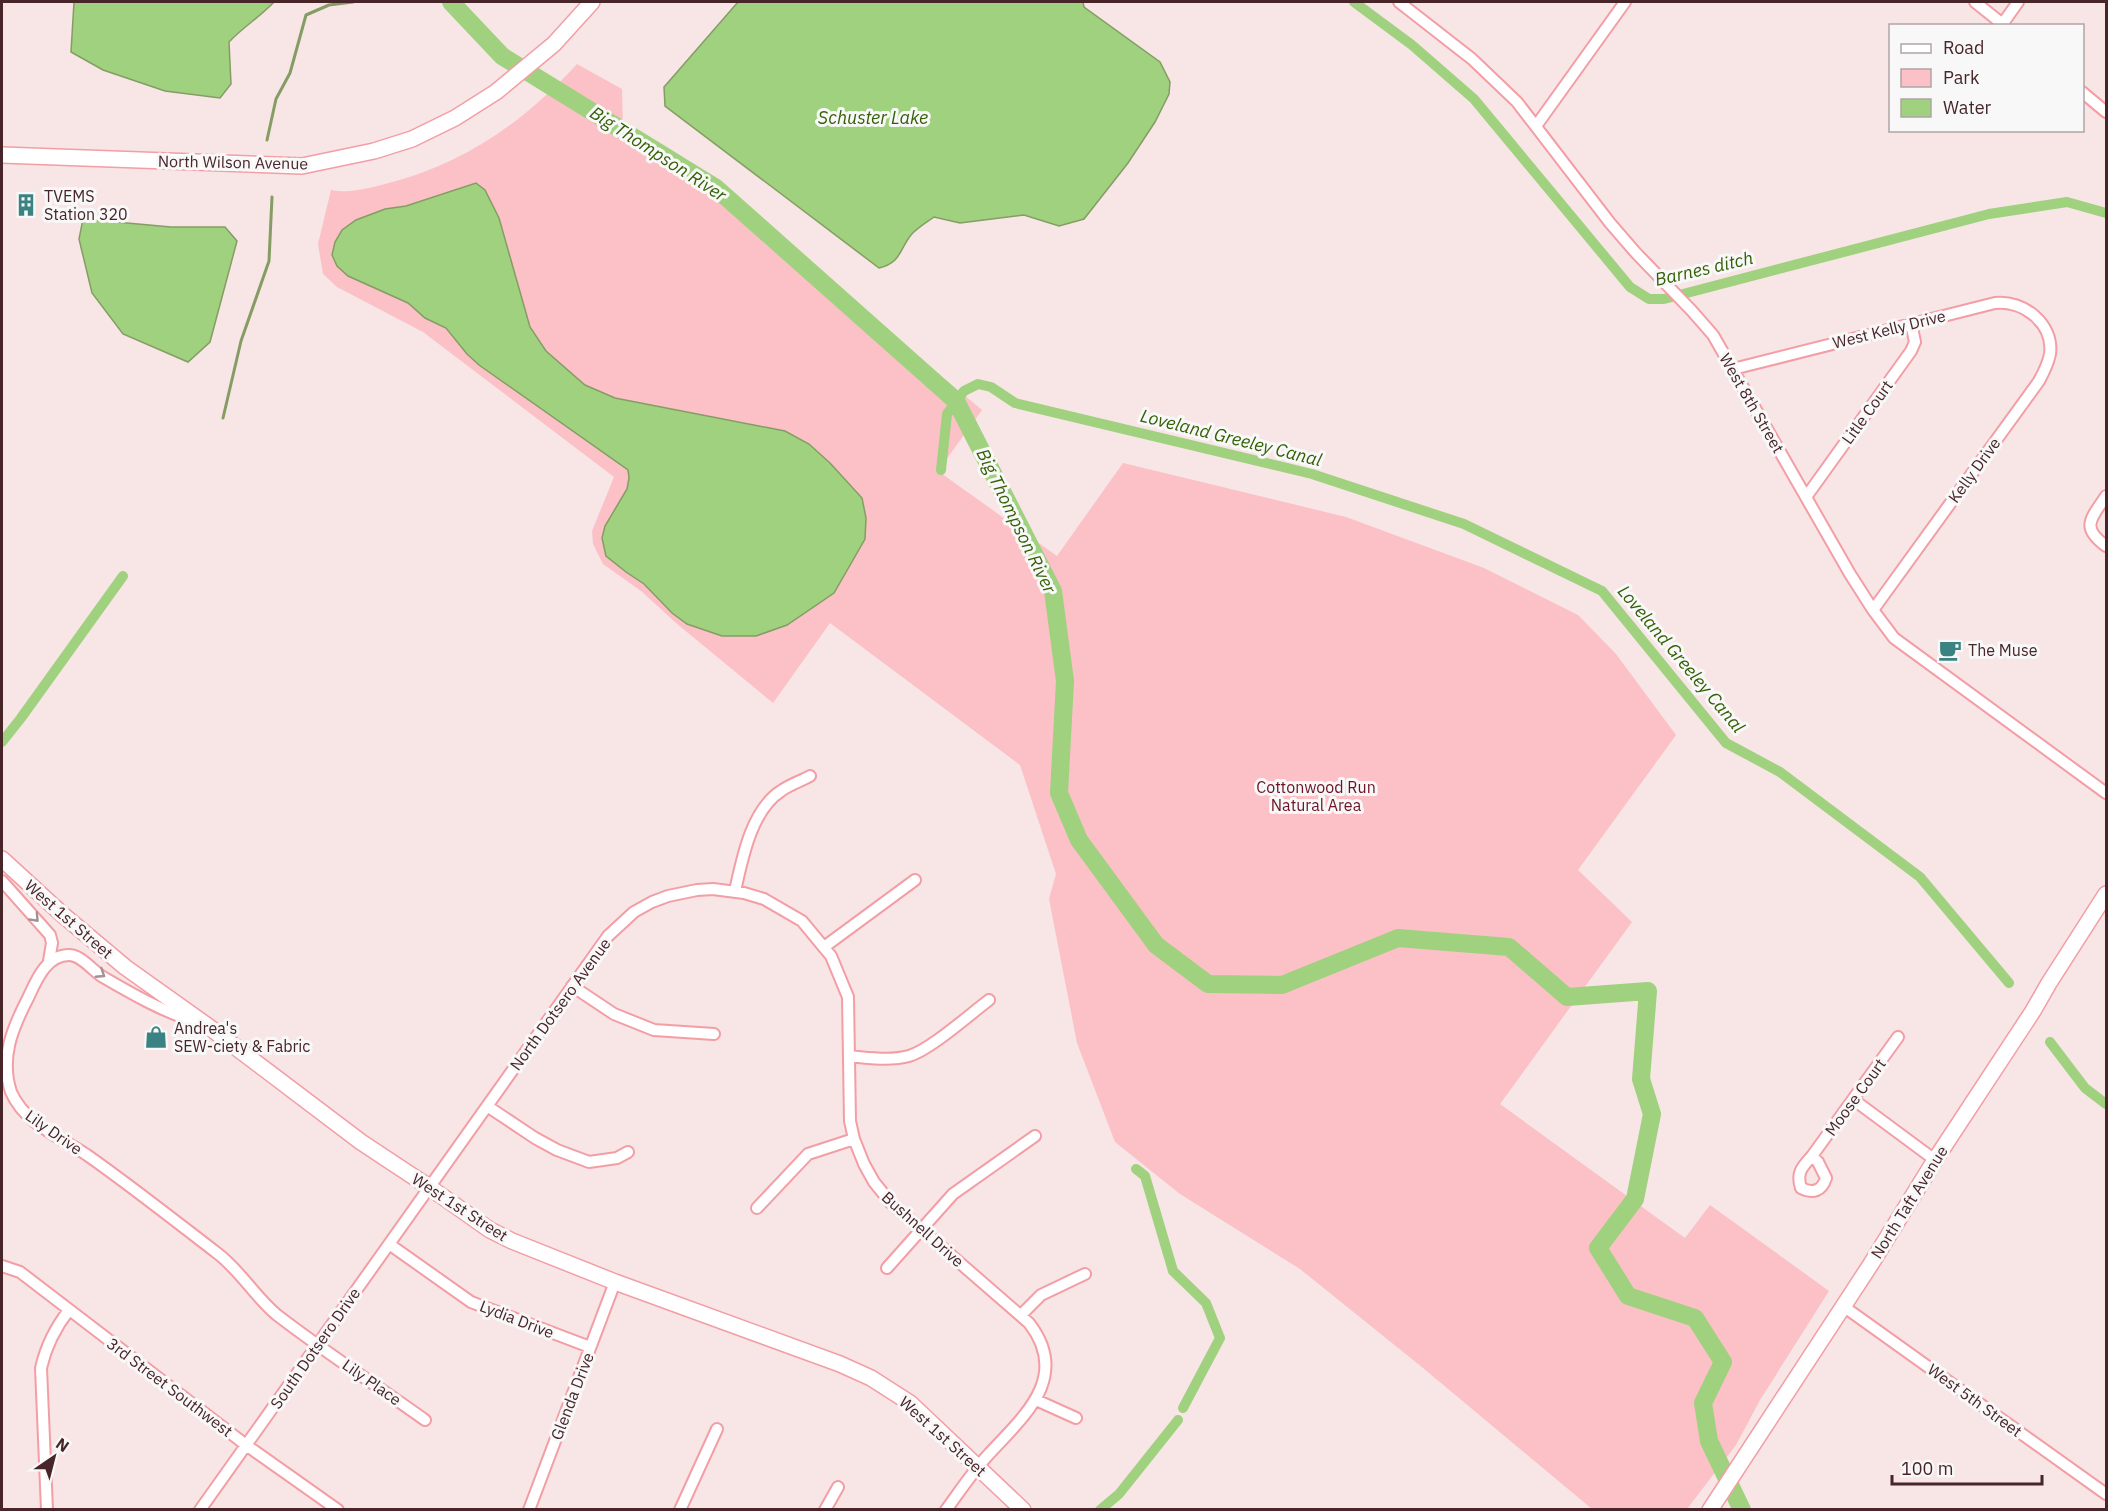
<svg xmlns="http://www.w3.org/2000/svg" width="2108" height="1511" viewBox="0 0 2108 1511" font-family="'IBM Plex Sans',sans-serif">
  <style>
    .green { fill: #fbc1c6 }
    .water { fill: #9fd17e; stroke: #859d64; stroke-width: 1.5 }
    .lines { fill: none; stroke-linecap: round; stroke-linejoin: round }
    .stream { stroke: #859d64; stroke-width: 3 }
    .canal { stroke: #9fd17e; stroke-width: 10 }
    .river { stroke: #9fd17e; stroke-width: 18 }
    .minor-casing { stroke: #f39ea5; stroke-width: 14 }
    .secondary-casing { stroke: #f39ea5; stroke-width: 18 }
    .minor { stroke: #fff; stroke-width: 10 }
    .secondary { stroke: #fff; stroke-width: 15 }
    .oneway { stroke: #a39294 }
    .labels { text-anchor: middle; stroke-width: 6; stroke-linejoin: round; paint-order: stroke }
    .street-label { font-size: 16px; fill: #472529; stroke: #f8f8f8 }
    .poi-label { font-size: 16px; fill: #472529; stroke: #f8f8f8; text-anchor: start }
    .park-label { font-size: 16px; fill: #6c1328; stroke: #f8f8f8 }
    .water-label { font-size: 18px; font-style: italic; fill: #345f05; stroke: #f8f8f8 }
  </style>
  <rect width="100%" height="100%" fill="#f8e5e6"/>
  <!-- green -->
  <path class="green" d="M 577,64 L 622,89 L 623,131 L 713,182 L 798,257 L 982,410 L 938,471 L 1057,556 L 1123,463 L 1346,517 L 1484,568 L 1578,615 L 1616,654 L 1676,735 L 1578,870 L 1632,922 L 1500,1104 L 1685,1238 L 1710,1205 L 1829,1291 L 1760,1400 L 1736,1445 L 1687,1509 L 1592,1509 L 1423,1368 L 1300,1269 L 1180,1194 L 1115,1142 L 1077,1043 L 1049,899 L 1056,874 L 1020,765 L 830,623 L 773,703 L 676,623 L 641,591 L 603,564 L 593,544 L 592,531 L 614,477 L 423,332 L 337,287 L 323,274 L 318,244 L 331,190 C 348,194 369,188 385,184 C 463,165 524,122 577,64 Z"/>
  <!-- water -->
  <path class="water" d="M 74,2 L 274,2 C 260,17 243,27 229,42 L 231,84 L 220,98 L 165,91 L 103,70 L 71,52 Z
    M 738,2 L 1083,2 L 1084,7 L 1160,62 L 1170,82 L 1169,94 L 1155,122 L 1128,163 L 1084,219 L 1059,226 L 1024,215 L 960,223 L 934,217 C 927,222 917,228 911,235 C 899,250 901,263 879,268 L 665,106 L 664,87 Z
    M 476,183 L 485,190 L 499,218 L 530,327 L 546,351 L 585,385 L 615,398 L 785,431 L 809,444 L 830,463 L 862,498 L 866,518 L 865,539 L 834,593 L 787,625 L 756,636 L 722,636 L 687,624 L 672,613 L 644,584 L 626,572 L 606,556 L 602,538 L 605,526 L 627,489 L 629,478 L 628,470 L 479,365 L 467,354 L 446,328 L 425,318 L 408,303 L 348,276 L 337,266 L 332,255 L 335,242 L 342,230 L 356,220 L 385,209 L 406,206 Z
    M 83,219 L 171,227 L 225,227 L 237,241 L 210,342 L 188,362 L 123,334 L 92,293 L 79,239 Z"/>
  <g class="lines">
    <!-- stream -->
    <path class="stream" d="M 267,140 L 276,99 L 290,73 L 306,15 L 329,5 L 353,2
      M 223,418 L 241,341 L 269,261 L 272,197"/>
    <!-- canal -->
    <path class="canal" d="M 1354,2 L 1412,45 L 1474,99 L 1630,287 L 1649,299 L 1664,299 L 1989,214 L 2067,202 L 2106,213
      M 941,470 L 947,414 L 964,391 L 978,384 L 991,387 L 1015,403 L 1312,474 L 1464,524 L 1602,591 L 1726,743 L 1780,772 L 1920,877 L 2009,983
      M 2,742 L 21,718 L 123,576
      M 2050,1042 L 2085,1088 L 2106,1104
      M 1136,1169 L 1145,1176 L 1173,1271 L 1206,1303 L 1220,1338 L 1183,1408
      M 1100,1510 L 1119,1494 L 1178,1420"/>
    <!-- river -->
    <path class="river" d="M 451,2 L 502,56 L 716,188 L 956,401 L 1053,591 L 1065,681 L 1059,793 L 1079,840 L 1156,945 L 1208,984 L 1282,985 L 1398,938 L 1509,947 L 1567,997 L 1648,991 L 1641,1079 L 1652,1114 L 1635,1199 L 1598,1248 L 1628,1296 L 1695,1318 L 1723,1362 L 1703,1403 L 1709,1441 L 1742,1510"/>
    <!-- minor casing -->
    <g class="minor-casing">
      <path id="minor" d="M 1399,2 L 1472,59 L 1517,102 L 1610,223 L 1636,253 L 1692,311 L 1713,335 L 1850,574 L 1873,610 L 1894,638 L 2106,793
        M 1975,2 L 2005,26
        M 2001,26 L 2018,2
        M 2082,92 L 2106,112
        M 1536,126 L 1625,2
        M 1733,369 L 1995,303 C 2024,300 2054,324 2050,354 C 2048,364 2044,372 2039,381 L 1873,610
        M 2106,496 C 2091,519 2080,527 2106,546
        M 1806,497 L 1911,351 L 1915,342 L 1911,323
        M 2,881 L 50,935 L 52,943 L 49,961
        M 735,891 C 742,860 751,810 781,791 C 789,785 801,781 810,776
        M 824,947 L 915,880
        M 572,986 L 614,1014 L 654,1030 L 714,1034
        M 196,1022 C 164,1012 132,994 103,977 C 92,970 81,955 69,955 C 46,955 36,981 28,998 C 12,1029 0,1058 11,1092 C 25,1124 60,1137 87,1155 C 131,1186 174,1220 217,1253 C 240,1270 255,1297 277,1315 C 325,1352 376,1385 425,1420
        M 849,1056 C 867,1058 891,1061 909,1056 C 930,1050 969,1015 989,1000
        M 1854,1100 L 1935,1160
        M 487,1106 L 535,1138 L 557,1150 L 589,1162 L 617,1158 L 628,1152
        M 1812,1156 L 1818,1162 L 1826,1178 C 1822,1191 1813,1194 1801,1188 C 1796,1173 1802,1167 1812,1156 L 1898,1037
        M 757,1208 L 808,1154 L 854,1139
        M 389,1244 L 471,1302 L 590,1347
        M 2,1266 L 20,1272 L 246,1445 L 338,1510
        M 887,1268 L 953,1194 L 1035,1136
        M 1843,1306 L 2106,1494
        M 1021,1315 L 1041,1295 L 1085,1274
        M 1036,1400 L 1076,1418
        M 47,1510 L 41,1368 C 46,1346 55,1328 69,1310
        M 200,1510 L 608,936 L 634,912 L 652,902 L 668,896 L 697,890 L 713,889 L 744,893 L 764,899 L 802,921 L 831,956 L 848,997 L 850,1121 L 854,1139 L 864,1164 L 874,1182 L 891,1203 L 1029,1323 C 1071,1377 1024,1416 989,1454 C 973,1471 960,1491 946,1510
        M 529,1510 L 615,1282
        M 680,1510 L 717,1429
        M 825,1510 L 838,1487"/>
    </g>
    <!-- secondary casing -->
    <g class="secondary-casing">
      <path id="secondary" d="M 2,155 L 302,166 L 374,151 L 412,139 L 455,118 L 496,92 L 554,44 L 592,2
        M 2,859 L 63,915 L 125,967 L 205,1024 L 361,1142 L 429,1187 L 490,1230 L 512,1241 L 615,1282 L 840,1364 L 871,1378 L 910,1403 L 1023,1510
        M 1710,1510 L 1871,1264 L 1935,1160 L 2033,1011 L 2049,983 L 2106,894"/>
    </g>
    <!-- minor -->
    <use href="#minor" class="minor"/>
    <!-- secondary -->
    <use href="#secondary" class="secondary"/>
  </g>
  <!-- one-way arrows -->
  <defs><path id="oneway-chevron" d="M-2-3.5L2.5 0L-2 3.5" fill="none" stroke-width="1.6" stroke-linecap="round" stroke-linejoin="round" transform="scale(1.5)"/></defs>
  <g class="oneway">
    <use href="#oneway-chevron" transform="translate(35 918) rotate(47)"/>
    <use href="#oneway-chevron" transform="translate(101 974) rotate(33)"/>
  </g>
  <!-- icons -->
  <defs>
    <g id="building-bare" transform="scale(1.8)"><path d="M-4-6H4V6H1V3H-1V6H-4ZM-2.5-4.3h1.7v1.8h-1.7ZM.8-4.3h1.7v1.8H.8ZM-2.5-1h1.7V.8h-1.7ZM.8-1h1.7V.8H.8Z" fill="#3b8382" stroke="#f8f8f8" stroke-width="2.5" paint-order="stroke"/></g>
    <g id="cafe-bare" transform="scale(1.8)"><path d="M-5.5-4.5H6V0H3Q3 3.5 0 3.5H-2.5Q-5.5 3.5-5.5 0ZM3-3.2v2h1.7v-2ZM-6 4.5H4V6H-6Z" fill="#3b8382" stroke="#f8f8f8" stroke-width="2.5" paint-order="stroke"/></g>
    <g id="shop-bare" transform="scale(1.8)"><path d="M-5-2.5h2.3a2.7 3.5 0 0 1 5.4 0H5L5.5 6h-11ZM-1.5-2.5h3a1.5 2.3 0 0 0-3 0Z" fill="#3b8382" stroke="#f8f8f8" stroke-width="2.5" paint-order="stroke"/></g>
  </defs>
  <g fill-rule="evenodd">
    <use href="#building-bare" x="26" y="205"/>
    <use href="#cafe-bare" x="1950" y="650"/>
    <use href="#shop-bare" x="156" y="1037"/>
  </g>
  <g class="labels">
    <!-- street labels -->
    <g class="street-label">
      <text transform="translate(233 162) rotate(1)" y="6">North Wilson Avenue</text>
      <text transform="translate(1889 329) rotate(-14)" y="6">West Kelly Drive</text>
      <text transform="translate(1752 403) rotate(60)" y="6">West 8th Street</text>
      <text transform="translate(1867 412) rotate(-54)" y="6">Litle Court</text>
      <text transform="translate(1974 470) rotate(-54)" y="6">Kelly Drive</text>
      <text transform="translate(69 919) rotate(41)" y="6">West 1st Street</text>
      <text transform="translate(560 1004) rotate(-54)" y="6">North Dotsero Avenue</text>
      <text transform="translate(1855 1097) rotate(-54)" y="6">Moose Court</text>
      <text transform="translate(54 1132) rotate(35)" y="6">Lily Drive</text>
      <text transform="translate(1909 1202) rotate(-58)" y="6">North Taft Avenue</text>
      <text transform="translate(460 1207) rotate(33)" y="6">West 1st Street</text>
      <text transform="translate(923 1229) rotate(42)" y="6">Bushnell Drive</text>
      <text transform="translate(517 1319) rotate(21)" y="6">Lydia Drive</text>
      <text transform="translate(315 1348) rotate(-55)" y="6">South Dotsero Drive</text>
      <text transform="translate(372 1382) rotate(35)" y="6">Lily Place</text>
      <text transform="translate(170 1387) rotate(37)" y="6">3rd Street Southwest</text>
      <text transform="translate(572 1396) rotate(-69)" y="6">Glenda Drive</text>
      <text transform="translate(1975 1400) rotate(36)" y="6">West 5th Street</text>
      <text transform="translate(943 1436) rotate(42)" y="6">West 1st Street</text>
    </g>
    <!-- poi labels -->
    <g class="poi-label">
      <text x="44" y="202">TVEMS<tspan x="44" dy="18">Station 320</tspan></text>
      <text x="1968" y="656">The Muse</text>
      <text x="174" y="1034">Andrea's<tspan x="174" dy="18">SEW-ciety &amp; Fabric</tspan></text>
    </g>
    <!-- park labels -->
    <g class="park-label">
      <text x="1316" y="793">Cottonwood Run<tspan x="1316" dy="18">Natural Area</tspan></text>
    </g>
    <!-- water labels -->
    <g class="water-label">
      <text x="873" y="124">Schuster Lake</text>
      <text transform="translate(658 154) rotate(33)" y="6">Big Thompson River</text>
      <text transform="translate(1704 269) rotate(-13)" y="6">Barnes ditch</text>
      <text transform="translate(1231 438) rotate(14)" y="6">Loveland Greeley Canal</text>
      <text transform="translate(1016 521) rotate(64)" y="6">Big Thompson River</text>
      <text transform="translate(1681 659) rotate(50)" y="6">Loveland Greeley Canal</text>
    </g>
  </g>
  <!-- border -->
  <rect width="2108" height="1511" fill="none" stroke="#472529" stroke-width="6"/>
  <!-- legend -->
  <rect x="1889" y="24" width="195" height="108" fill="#f8f8f8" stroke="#b1a4a5" stroke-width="1.5"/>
  <rect x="1901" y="44" width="30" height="9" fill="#ffffff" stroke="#b1a4a5" stroke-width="1.5"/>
  <text x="1943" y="54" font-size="18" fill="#472529">Road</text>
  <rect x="1901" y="69" width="30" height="18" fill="#fbc1c6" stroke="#b1a4a5" stroke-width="1.5"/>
  <text x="1943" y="84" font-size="18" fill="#472529">Park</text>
  <rect x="1901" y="99" width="30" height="18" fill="#9fd17e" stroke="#b1a4a5" stroke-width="1.5"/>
  <text x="1943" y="114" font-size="18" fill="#472529">Water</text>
  <!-- north arrow -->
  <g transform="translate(54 1457) rotate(35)" stroke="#f8f8f8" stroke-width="4.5" paint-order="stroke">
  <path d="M0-4.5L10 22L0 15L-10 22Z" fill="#472529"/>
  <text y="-9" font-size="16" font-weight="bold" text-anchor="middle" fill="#472529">N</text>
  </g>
  <!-- scale -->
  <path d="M1892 1475v9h150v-9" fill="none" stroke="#472529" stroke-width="3"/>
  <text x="1901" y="1475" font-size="18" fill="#472529" stroke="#f8f8f8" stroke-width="4.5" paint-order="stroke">100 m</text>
</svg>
